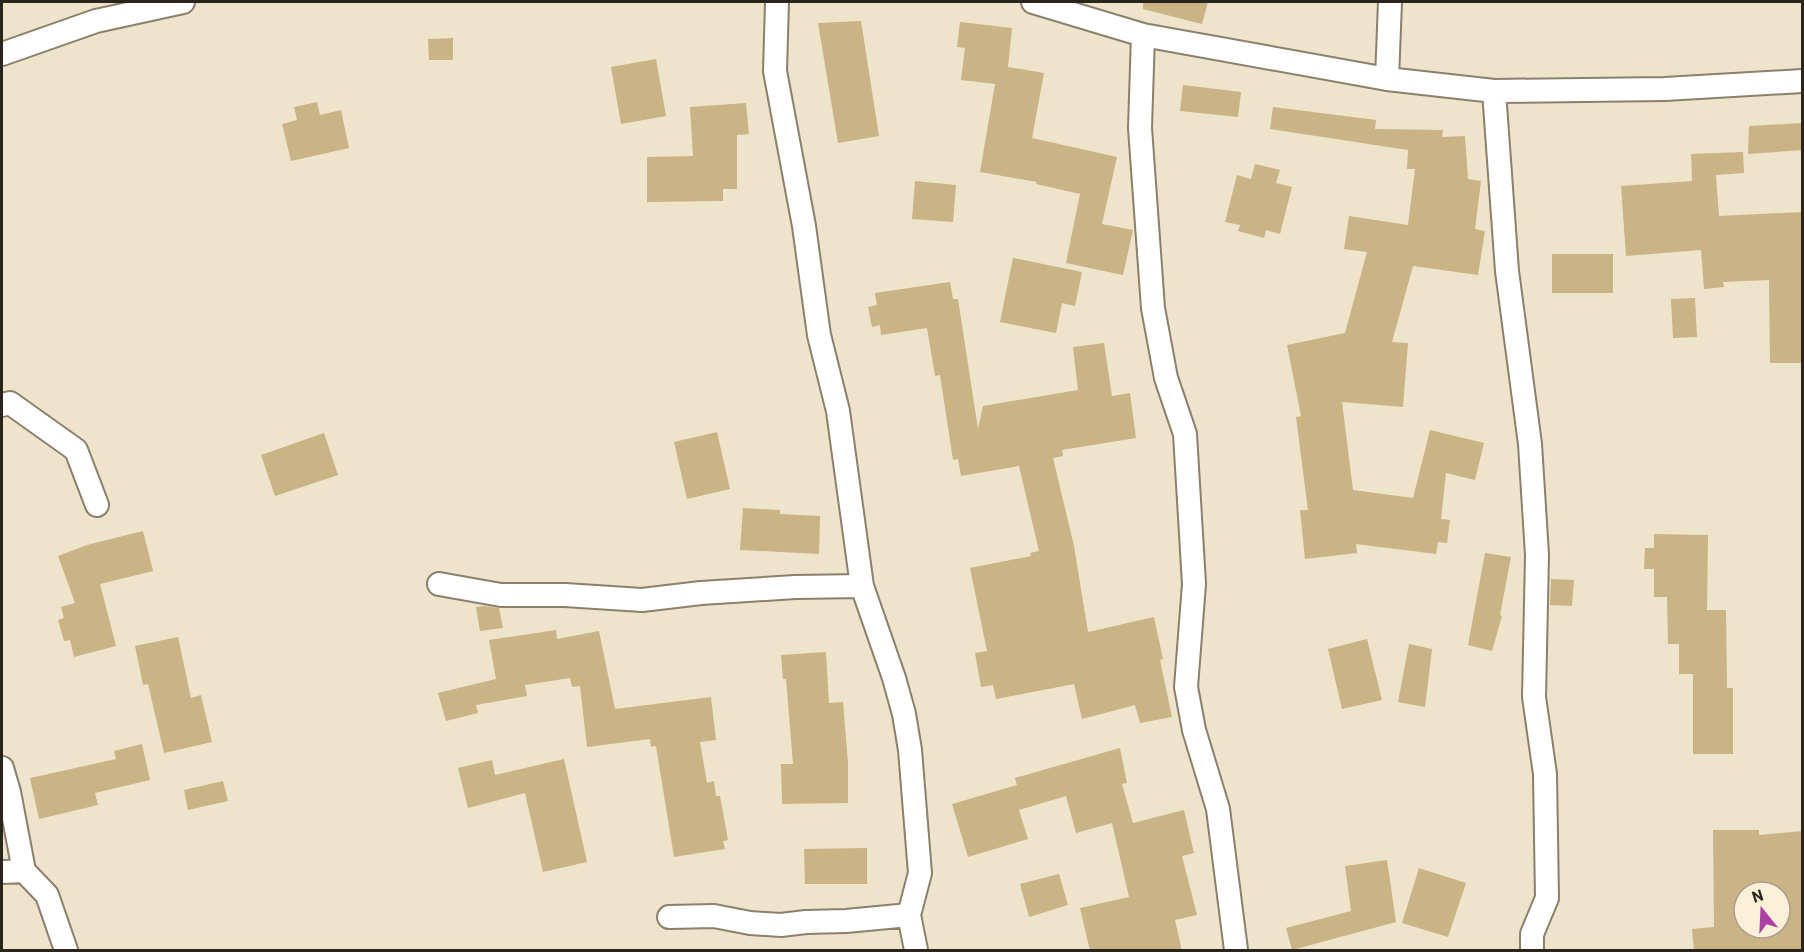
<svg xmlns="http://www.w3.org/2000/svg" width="1804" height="952" viewBox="0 0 1804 952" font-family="Barlow,sans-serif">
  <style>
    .building { fill: #cab385; fill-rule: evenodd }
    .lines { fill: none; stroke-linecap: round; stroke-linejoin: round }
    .street-casing { stroke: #8a806b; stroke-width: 26 }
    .street { stroke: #fff; stroke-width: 22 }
  </style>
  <rect width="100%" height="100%" fill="#eee3cb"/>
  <!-- building -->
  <path class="building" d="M 1143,2 L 1208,2 L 1202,24 L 1143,9 Z
    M 861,21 L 879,136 L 838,143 L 818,23 Z
    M 960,22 L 1012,28 L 1008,67 L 1044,73 L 1032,138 L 1117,157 L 1102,224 L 1133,230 L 1123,275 L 1066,263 L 1080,194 L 1036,184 L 1037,182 L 980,172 L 995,84 L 961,80 L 965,48 L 957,47 Z
    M 453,38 L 453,60 L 429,60 L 428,39 Z
    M 656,59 L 666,116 L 621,124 L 611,67 Z
    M 1183,85 L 1241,92 L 1238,117 L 1180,111 Z
    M 317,102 L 320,115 L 341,110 L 349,148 L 291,161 L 282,124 L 297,120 L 294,107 Z
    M 746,103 L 749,134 L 737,135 L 737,189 L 723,189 L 723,201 L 647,202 L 647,157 L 693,156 L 690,107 Z
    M 1273,107 L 1376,120 L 1375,129 L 1443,130 L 1442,137 L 1465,136 L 1468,179 L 1481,181 L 1475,229 L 1485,231 L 1478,275 L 1413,266 L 1392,342 L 1408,343 L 1403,407 L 1342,402 L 1353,490 L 1413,498 L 1430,430 L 1484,443 L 1475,480 L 1446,473 L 1441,519 L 1450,520 L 1447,543 L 1438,542 L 1436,554 L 1356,544 L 1357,553 L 1305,559 L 1300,510 L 1308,510 L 1296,417 L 1301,416 L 1287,345 L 1345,333 L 1367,252 L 1344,249 L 1349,216 L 1408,225 L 1415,169 L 1407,169 L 1408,150 L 1270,129 Z
    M 1803,123 L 1803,150 L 1748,154 L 1749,126 Z
    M 1743,152 L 1744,173 L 1716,175 L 1719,216 L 1803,212 L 1803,363 L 1770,363 L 1769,280 L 1723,282 L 1724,287 L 1704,289 L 1701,250 L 1626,256 L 1621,186 L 1692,181 L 1691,154 Z
    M 1255,164 L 1280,170 L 1276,183 L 1292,187 L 1280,234 L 1266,230 L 1264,238 L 1238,231 L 1240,225 L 1225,222 L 1237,175 L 1251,179 Z
    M 915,181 L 956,185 L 953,222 L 912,219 Z
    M 1552,254 L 1613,254 L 1613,293 L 1552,293 Z
    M 1013,258 L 1082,272 L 1075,306 L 1062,303 L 1056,333 L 1000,322 Z
    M 950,282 L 953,299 L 958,299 L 978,429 L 983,406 L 1078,390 L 1073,347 L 1104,343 L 1112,396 L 1130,393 L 1136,438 L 1062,450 L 1063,456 L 1053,458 L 1074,546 L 1088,632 L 1154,617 L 1163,659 L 1160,660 L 1172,717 L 1140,723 L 1135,705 L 1082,719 L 1074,684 L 996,699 L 993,685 L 981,687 L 975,653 L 987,651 L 970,568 L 1031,556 L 1030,553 L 1039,551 L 1019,466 L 961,476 L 958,459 L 953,460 L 940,375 L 935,376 L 927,328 L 881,335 L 880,325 L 872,327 L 868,307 L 877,305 L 875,293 Z
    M 1695,298 L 1697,337 L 1673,338 L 1671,299 Z
    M 717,432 L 730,489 L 687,499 L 674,442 Z
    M 324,433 L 338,475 L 275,496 L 261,455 Z
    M 743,508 L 780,510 L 780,514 L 820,516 L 819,554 L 740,550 Z
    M 143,531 L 153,571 L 100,584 L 116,646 L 74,657 L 70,640 L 64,641 L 58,620 L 64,618 L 61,607 L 75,603 L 58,556 L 87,545 Z
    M 1654,534 L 1708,535 L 1707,610 L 1726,610 L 1727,688 L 1733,688 L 1733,754 L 1693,754 L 1693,674 L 1679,674 L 1679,644 L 1668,644 L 1667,597 L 1654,597 L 1654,569 L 1644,569 L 1645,548 L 1654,548 Z
    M 1485,553 L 1511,557 L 1500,615 L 1502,616 L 1492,651 L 1468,645 Z
    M 1551,579 L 1574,580 L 1572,606 L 1550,605 Z
    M 484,606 L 499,608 L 503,628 L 480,631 L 476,607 Z
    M 556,630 L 557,639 L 599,631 L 615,709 L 711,697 L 716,740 L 700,742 L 707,783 L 714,781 L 716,796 L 720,796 L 728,840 L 723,841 L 725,849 L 674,857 L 656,746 L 651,747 L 650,739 L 587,747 L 580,686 L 572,687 L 570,678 L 525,685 L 527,696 L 476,705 L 478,713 L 446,721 L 438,693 L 496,679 L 489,640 Z
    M 178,637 L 191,698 L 201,695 L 212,742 L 164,753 L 148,684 L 143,685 L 135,646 Z
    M 1367,639 L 1382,700 L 1342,709 L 1328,649 Z
    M 1409,644 L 1432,649 L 1425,707 L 1398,702 Z
    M 826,652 L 829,703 L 843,702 L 848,763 L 848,803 L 782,804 L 781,764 L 793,764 L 786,679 L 783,679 L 781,655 Z
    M 142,744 L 150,780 L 95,793 L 98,805 L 39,819 L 30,778 L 116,759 L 114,751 Z
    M 1120,748 L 1127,783 L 1122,784 L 1133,823 L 1184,810 L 1194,853 L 1182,856 L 1197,915 L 1175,920 L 1182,951 L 1090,951 L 1080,908 L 1129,897 L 1112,823 L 1076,833 L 1066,796 L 1019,810 L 1028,839 L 968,857 L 952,804 L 1017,785 L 1015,778 Z
    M 564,759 L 587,862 L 543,872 L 525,793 L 468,808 L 458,768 L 492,760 L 495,775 Z
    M 223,781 L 228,801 L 188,810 L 184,790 Z
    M 1713,830 L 1759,830 L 1759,835 L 1803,831 L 1803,951 L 1694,951 L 1692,929 L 1714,927 ZM 1744,892 L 1780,892 L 1780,928 L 1744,928 Z
    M 867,848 L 867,884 L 805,884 L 804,849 Z
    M 1387,860 L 1396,922 L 1292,950 L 1286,928 L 1351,911 L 1345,866 Z
    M 1419,868 L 1466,883 L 1448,937 L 1402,923 Z
    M 1059,874 L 1068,905 L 1029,917 L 1020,884 Z"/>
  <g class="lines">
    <!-- street casing -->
    <g class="street-casing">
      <path id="street" d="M 777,2 L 775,71 L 804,226 L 819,335 L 838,411 L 862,586 L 894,678 L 904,714 L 910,750 L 920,873 L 909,915 L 916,950
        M 1033,2 L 1143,35 L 1387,79 L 1494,91 L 1665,89 L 1802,81
        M 1143,35 L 1140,128 L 1153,308 L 1166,378 L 1185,434 L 1194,584 L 1186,687 L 1194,730 L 1218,809 L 1236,950
        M 2,54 L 96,21 L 183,2
        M 1387,79 L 1390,2
        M 1494,91 L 1507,271 L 1530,444 L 1537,555 L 1534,697 L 1545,774 L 1547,898 L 1532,934 L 1532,950
        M 2,405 L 10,403 L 76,450 L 97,505
        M 439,584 L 501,595 L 565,595 L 642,600 L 701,593 L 795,587 L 862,586
        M 2,768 L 9,792 L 24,871
        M 2,872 L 24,871 L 47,895 L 66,950
        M 669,917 L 714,916 L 750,923 L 781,925 L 806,922 L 846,921 L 909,915"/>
    </g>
    <!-- street -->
    <use href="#street" class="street"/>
  </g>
  <!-- border -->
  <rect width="1804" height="952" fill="none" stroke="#29241c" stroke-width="6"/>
  <!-- north arrow -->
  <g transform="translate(1762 910) rotate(342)"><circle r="28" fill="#fcf0d8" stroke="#a89e8d" stroke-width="1.5"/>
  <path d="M0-4.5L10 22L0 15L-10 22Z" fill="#ab41a2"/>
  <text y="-9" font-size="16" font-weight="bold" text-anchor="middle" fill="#29241c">N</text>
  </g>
</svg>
